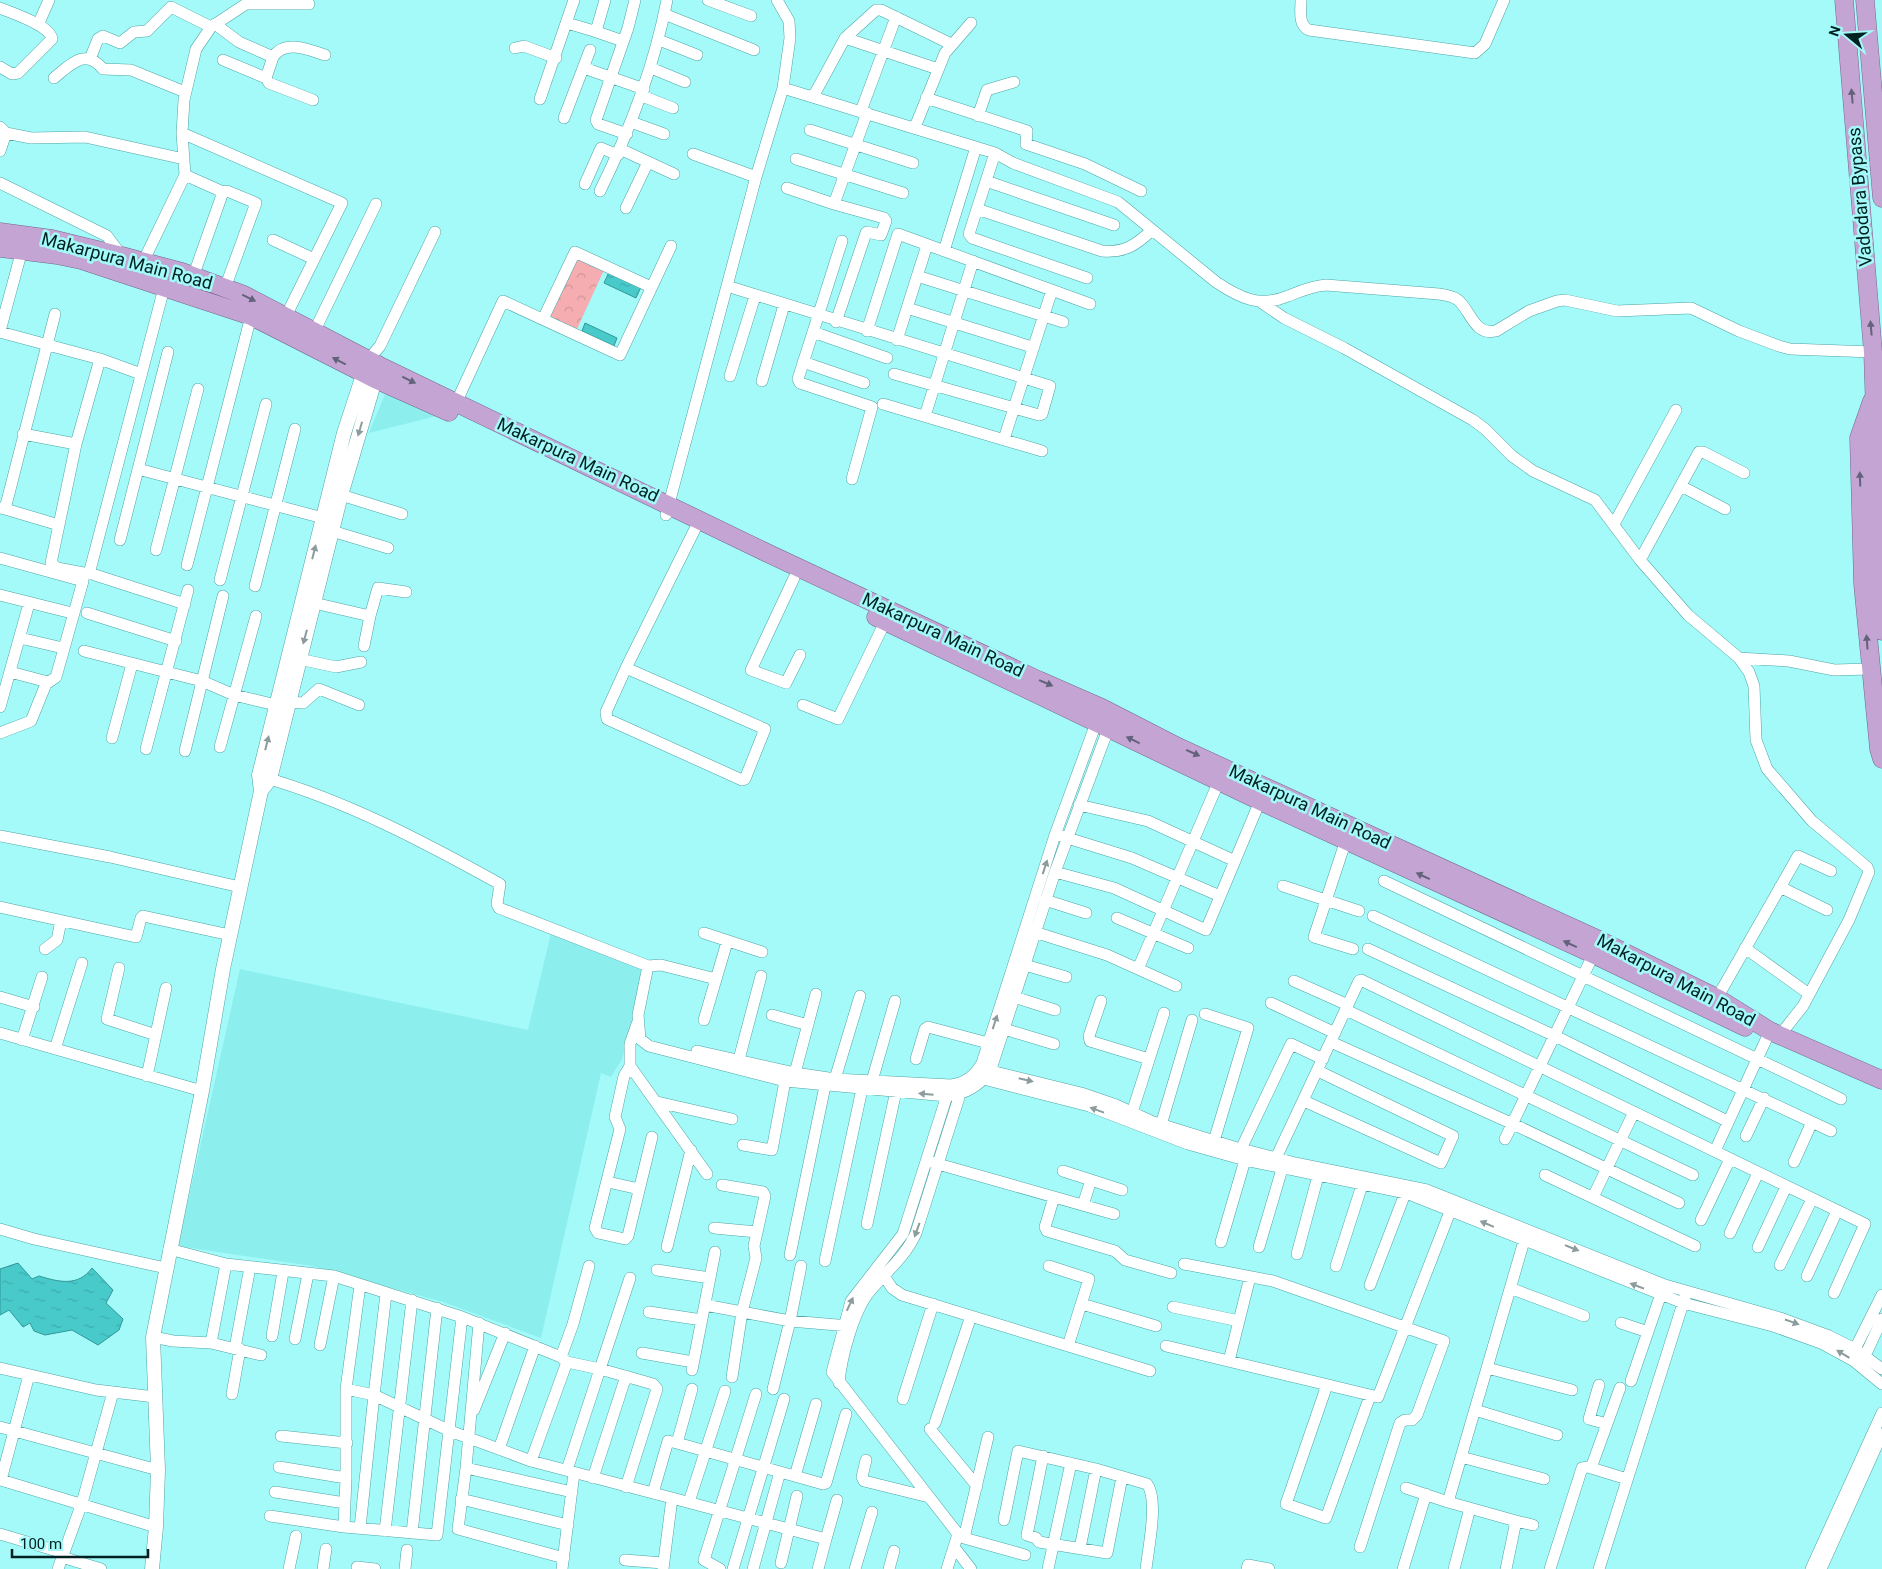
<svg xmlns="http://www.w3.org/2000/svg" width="1882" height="1569" viewBox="0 0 1882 1569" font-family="Roboto,sans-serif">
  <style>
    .built { fill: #8ceeed }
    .forest { fill: url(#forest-crowns) }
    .water { fill: url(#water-ripples); stroke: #329798 }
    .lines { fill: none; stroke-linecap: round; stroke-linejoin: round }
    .minor-casing { stroke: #4fa5a5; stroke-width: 12 }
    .tertiary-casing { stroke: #4fa5a5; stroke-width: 15 }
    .trunk-casing { stroke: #76678e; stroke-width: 19 }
    .minor { stroke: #fff; stroke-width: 11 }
    .tertiary { stroke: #fff; stroke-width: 14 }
    .trunk { stroke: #c4a4d3; stroke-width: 18 }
    .oneway { fill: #62627a }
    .oneway2 { fill: #8c9b9c }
    .labels { text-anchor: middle; stroke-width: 5; stroke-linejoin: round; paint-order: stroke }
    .street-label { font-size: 18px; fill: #002122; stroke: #a3faf9 }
  </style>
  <defs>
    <pattern id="forest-crowns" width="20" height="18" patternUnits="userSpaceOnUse" patternTransform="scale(1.25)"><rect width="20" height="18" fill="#f5adb1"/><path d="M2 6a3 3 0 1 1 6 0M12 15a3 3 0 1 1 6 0" fill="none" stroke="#d09598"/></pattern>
    <pattern id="water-ripples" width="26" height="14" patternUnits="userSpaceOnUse" patternTransform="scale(1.25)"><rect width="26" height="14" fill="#48caca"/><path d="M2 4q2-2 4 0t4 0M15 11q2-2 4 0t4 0" fill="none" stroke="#3dadad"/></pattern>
  </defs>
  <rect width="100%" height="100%" fill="#a3faf9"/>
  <!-- built -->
  <path class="built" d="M 386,392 L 437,416 L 369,433 Z
    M 552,929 L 645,966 L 646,975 L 622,1059 L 611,1077 L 601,1073 L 541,1338 L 443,1302 L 312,1266 L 178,1246 L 240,969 L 528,1030 Z"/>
  <!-- forest -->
  <path class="forest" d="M 577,257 L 604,270 L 577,329 L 549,316 Z"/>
  <!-- water -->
  <path class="water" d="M 609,272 L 641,287 L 636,298 L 604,283 Z
    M 585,323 L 617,338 L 614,346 L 582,331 Z
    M 18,1263 L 32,1279 L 39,1276 C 59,1282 78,1287 92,1268 L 113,1290 L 106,1303 L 123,1319 L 119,1330 L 98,1345 L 72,1330 L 45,1335 L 34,1331 L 30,1323 L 23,1327 L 9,1310 L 0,1315 L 0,1269 Z"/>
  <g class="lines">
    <!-- minor casing -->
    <g class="minor-casing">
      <path id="minor" d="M 708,0 L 751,16
        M 1301,0 C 1301,11 1298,25 1309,30 L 1475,53 L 1485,44 L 1504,0
        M 246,4 L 309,4
        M 0,8 C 12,13 50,25 52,39 L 18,73 L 12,74 L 0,67
        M 664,14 L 754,50
        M 567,23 L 594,31 L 597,28 L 605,0
        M 215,24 L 239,42 L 273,57 L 266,78 L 269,83 L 313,100
        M 38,25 L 49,0
        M 594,31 L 623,41
        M 845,38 L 938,69
        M 659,40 L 697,55
        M 515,48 L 524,46 L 556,58
        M 273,57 C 285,39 309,50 325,55
        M 90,59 L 98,39 L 103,36 L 120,43 L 134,32 L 147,31 L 171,7 L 211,27
        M 223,60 L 266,78
        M 584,68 L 644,89
        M 651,68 L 685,82
        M 54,78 C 70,65 85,47 103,69 L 131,70 L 185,92
        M 783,88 L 995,153 L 1013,163 L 1118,202 L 1216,282 C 1240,298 1260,308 1288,296 C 1301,291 1312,286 1326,285 L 1439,294 C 1446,295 1453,296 1458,300 C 1471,311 1474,336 1496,331 L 1529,311 L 1557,301 L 1565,300 L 1617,311 L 1691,308 L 1739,331 L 1779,346 L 1790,349 L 1873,352
        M 642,96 L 673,108
        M 813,97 L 845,38 L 876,10 L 881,10 L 951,44
        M 926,98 L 1027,131 L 1026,144 L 1085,164 L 1141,191
        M 540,99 L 574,0
        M 861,111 L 896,17
        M 978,116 L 987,90 L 1014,82
        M 564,118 L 590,50
        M 631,122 L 664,134
        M 0,127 L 6,133 L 31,138 L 85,137 L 184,159
        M 915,127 L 945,53 L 971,23
        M 810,130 L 913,163
        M 182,133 L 342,203 L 286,316
        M 627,134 L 598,124 L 596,120 L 628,28 L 635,0
        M 620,149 L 674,174
        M 0,151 L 6,133
        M 995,153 L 977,209 L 1102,251 C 1125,253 1136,245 1152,230
        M 693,154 L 756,177
        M 796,159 L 903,193
        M 185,175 L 223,192 L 193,277
        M 986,181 L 1114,225
        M 0,183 L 107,236 L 122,256
        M 585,184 L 601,148 L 618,155
        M 787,188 L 834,204 L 867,113
        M 600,191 C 630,130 654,67 667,0
        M 223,192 L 227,191 L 256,203 L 225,288
        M 834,204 L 884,218 L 886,221 L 881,235 L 867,232 L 866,233 L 836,322
        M 626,208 L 648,162
        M 977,209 L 969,234 L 972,238 L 1087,278
        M 273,240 L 314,259
        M 842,241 L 798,379 L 800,383 L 872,407 L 852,479
        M 944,251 L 976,147
        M 143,262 L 185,175 L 182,133 L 184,100 L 196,49 L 211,27 L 246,4 L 249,0
        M 917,276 L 1063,322
        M 727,286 L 1050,386 L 1042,414 L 1039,415 L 894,374
        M 1262,303 L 1284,318 L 1344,348 L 1473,420 L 1485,429 L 1512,456 L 1533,471 L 1595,500 L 1640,560 L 1688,615 L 1739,658 L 1749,672 L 1754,686 L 1756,740 L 1767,769 L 1812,821 L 1867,867 L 1869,872 L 1849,920 L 1803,1006 L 1780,1035
        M 907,308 L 1032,347
        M 543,319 L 575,252 L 651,287
        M 315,330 L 376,204
        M 0,331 L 22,250
        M 867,331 L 898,234 L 1090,304
        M 0,332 L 100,359 L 76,444 L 59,525 L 5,509
        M 813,332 L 887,358
        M 897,340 L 927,245
        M 100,359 L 141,374
        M 369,359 L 380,346 L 435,232
        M 803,362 L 864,383
        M 730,376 L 755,296
        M 762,381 L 784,305
        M 456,403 L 503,301 L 620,355 L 671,246
        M 883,404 L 1042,451
        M 925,416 L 973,261
        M 23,434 L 76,444
        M 1004,439 L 1052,290
        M 138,469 L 323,518
        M 1681,486 L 1725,509
        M 341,495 L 402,514
        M 0,508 L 5,509 L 55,314
        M 666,515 L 756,177 L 783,88 L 790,38 L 789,21 L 777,0
        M 1614,524 L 1676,410
        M 59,525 L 51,563 L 57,568 L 89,574 L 164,288
        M 332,531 L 388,548
        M 120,540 L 168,352
        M 156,550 L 198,389
        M 0,558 L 83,581 L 56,677 L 46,684 L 31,721 L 0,733
        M 1640,560 L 1699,452 L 1703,452 L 1744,473
        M 187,565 L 251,316
        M 95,575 L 185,604
        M 794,578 L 751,670 L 786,683 L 800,655
        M 220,580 L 266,404
        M 255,586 L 295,429
        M 0,595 L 72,613
        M 314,603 L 370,616 L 378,588 L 406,592
        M 87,613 L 176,641
        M 20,638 L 63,648
        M 364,646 L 370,616
        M 84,651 L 202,681 L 234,695 L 276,705
        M 1739,658 L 1789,661 L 1834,670 L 1869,669
        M 299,659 L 336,667 L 361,662
        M 626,668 L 606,712 L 607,719 L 742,780 L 745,779 L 765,729 L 626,668 L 695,529
        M 10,672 L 48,682
        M 289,702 L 303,703 L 319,689 L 359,705
        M 803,705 L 838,719 L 885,622
        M 0,707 L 28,607
        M 112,738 L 132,664
        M 220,747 L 256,616
        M 146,749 L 188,590
        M 185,751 L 223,596
        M 263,777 C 347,801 424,842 500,884 L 497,904 L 499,908 L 648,966 L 638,1015 L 640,1039 L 649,1046 L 785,1081 L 947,1096 C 966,1094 978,1086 990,1072 L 1055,872 L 1110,724
        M 1079,805 L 1148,821 L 1235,861
        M 0,836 L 110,857 L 240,887
        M 1061,836 L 1132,858 L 1220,896
        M 1346,840 L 1314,937 L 1353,949
        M 1055,872 L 1114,888 L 1206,930 L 1260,801
        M 1384,881 L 1841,1099
        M 1283,886 L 1359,911
        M 1780,887 L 1827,910
        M 1045,900 L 1086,913
        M 0,907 L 136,937 L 141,918 L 143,916 L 230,935
        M 1373,916 L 1831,1131
        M 1117,918 L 1188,948
        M 1028,930 L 1107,955 L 1176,986
        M 704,933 L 762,952
        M 1745,948 L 1809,994
        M 45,949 L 57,940 L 61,921
        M 1368,949 L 1555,1036 L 1727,1121
        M 1025,965 L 1066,977
        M 648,966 L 661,965 L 716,979
        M 119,968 L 107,1019 L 156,1035
        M 1138,969 L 1219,781
        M 1294,981 L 1348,1005
        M 0,997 L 34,1007
        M 1014,997 L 1055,1010
        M 1717,998 L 1798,856 L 1831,871
        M 1101,1001 L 1089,1036 L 1090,1041 L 1149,1059
        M 1271,1003 L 1335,1033
        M 1346,1010 L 1693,1175
        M 1205,1014 L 1248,1028 L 1214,1141
        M 772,1015 L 808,1025
        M 704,1020 L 727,942
        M 637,1024 L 630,1044 L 630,1066 L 707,1174
        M 1004,1029 L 1054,1044
        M 0,1033 L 202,1091
        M 22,1040 L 42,977
        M 1331,1042 L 1513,1124 L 1679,1203
        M 55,1049 L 82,963
        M 697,1051 L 795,1073 L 835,1079 L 951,1085 C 965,1083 975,1076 982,1063 L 1055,835 L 1098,718
        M 916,1059 L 925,1029 L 928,1027 L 988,1043
        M 630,1066 L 624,1076 L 615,1117 L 620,1129 L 595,1228 L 598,1233 L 625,1239 L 628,1236 L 652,1137
        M 737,1067 L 761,976
        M 979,1068 L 1081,1093 L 1116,1105 L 1153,1122 L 1237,1148 L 1295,1163 L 1427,1190 L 1665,1285 L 1780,1318 L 1829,1336 L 1855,1349 L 1882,1369
        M 795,1073 L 816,994
        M 147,1076 L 166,988
        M 972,1076 L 1089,1106 L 1188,1144 L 1245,1160 L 1406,1193 L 1683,1303 L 1773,1326 L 1821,1343 L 1854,1361 L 1882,1384
        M 835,1079 L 860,996
        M 872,1081 L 895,1001
        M 949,1089 L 903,1234 L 851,1301 L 832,1372 L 958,1534 L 964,1538 L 988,1437
        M 1304,1101 L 1441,1163 L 1453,1136 L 1318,1071
        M 657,1102 L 732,1119
        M 1130,1119 L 1164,1013
        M 1161,1125 L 1192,1020
        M 1746,1136 L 1764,1098
        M 1505,1139 L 1596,949
        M 743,1145 L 772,1150 L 785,1081
        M 1241,1149 L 1291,1044 L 1323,1059
        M 1715,1151 L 1770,1031
        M 1276,1158 L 1359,981 L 1361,980 L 1865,1224 L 1834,1293
        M 931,1162 L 1114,1214
        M 1794,1162 L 1812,1122
        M 1063,1171 L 1122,1190
        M 1545,1175 L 1695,1246
        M 608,1182 L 639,1189
        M 722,1185 L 763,1192 L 765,1196 L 754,1246 L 756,1258 L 742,1312 L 732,1377
        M 1054,1197 L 1045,1227 L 1047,1231 L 1115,1251 L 1125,1260 L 1171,1273
        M 1593,1197 L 1634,1112
        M 1083,1205 L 1091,1180
        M 1701,1220 L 1730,1159
        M 867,1224 L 896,1091
        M 714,1228 L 757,1232
        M 0,1229 L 34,1239 L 166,1268
        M 1730,1233 L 1758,1173
        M 1221,1242 L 1245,1160
        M 667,1247 L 691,1150
        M 1259,1247 L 1282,1169
        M 1758,1247 L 1786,1187
        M 169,1249 L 226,1264 L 334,1276 L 462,1317 L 561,1357 L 573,1324 L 589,1266
        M 1297,1254 L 1318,1176
        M 790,1255 L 825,1086
        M 825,1261 L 862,1089
        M 1184,1264 L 1273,1281 L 1444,1341 L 1417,1415 L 1412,1420 L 1405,1420 L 1400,1423 L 1360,1547
        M 1780,1265 L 1812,1199
        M 1049,1266 L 1089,1279 L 1068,1346
        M 1336,1266 L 1364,1179
        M 657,1270 L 710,1278
        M 880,1270 L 892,1288 L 902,1295 L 1150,1371
        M 1807,1276 L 1837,1211
        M 1370,1285 L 1408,1186
        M 1510,1288 L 1584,1316
        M 386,1294 L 374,1395 L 450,1431 L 531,1461 L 672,1498 L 663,1569
        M 1082,1304 L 1156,1326
        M 705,1305 L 790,1321 L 849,1326
        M 1173,1307 L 1239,1321
        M 649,1312 L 702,1320
        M 479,1323 L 466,1468 L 458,1529 L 564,1558
        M 1621,1323 L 1648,1332
        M 272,1336 L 283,1272
        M 153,1337 L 173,1341 L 211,1343 L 261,1355
        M 295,1339 L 308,1274
        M 211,1343 L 226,1264
        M 320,1345 L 334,1276
        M 1166,1346 L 1378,1397 L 1453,1204
        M 235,1348 L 250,1267
        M 1855,1349 L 1882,1295
        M 642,1353 L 693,1362
        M 1865,1356 L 1882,1319
        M 1229,1361 L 1250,1277
        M 567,1362 L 600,1369 L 567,1470
        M 0,1368 L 96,1390 L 155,1397
        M 1487,1368 L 1572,1390
        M 692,1370 L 715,1252
        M 29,1375 L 1,1480 L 156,1527
        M 1631,1381 L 1663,1288
        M 839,1383 C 841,1357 854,1310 870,1291 C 886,1272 906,1256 916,1233 L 962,1088
        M 1327,1385 L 1286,1504 L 1326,1518 L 1370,1396
        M 1599,1385 L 1589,1419 L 1607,1424
        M 346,1389 L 374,1395 L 360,1528
        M 773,1389 L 790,1321 L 801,1266
        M 232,1394 L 240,1349
        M 903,1399 L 933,1304
        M 474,1410 L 505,1333
        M 1475,1410 L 1557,1435
        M 935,1423 L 971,1316
        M 0,1427 L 158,1470
        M 930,1429 L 977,1486
        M 281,1436 L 347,1443
        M 677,1443 L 823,1484 L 826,1483 L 846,1414
        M 499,1449 L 535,1346
        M 1043,1456 L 1027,1535 L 1036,1538 L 1039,1542 L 1107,1553 L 1122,1477
        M 1461,1457 L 1544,1479
        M 866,1460 L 862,1477 L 864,1481 L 929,1497
        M 531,1461 L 567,1362 L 561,1357
        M 279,1467 L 346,1478
        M 466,1468 L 572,1492
        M 1591,1468 L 1620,1388
        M 795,1476 L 816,1404
        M 593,1478 L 626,1376
        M 626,1487 L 657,1389 L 653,1384 L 600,1369 L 630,1278
        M 1406,1488 L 1448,1502 L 1526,1234
        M 275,1492 L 345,1503
        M 653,1493 L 668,1441 L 677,1443 L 692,1389
        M 672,1498 L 826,1539 L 818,1569
        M 461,1499 L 568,1525
        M 689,1502 L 725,1391
        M 1448,1502 L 1516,1521 L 1506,1569
        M 270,1516 L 344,1527 L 437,1535 L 462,1317
        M 1004,1520 L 1018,1451 L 1096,1469 L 1147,1484 C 1159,1499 1148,1550 1146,1569
        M 1516,1521 L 1533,1525
        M 344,1527 L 346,1478 L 346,1389 L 360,1285
        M 385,1531 L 412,1300
        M 412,1533 L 437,1308
        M 0,1534 L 64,1553
        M 964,1538 L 1025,1555
        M 826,1539 L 837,1500
        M 954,1547 L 971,1569
        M 1080,1548 L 1096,1469
        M 62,1557 L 101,1569
        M 625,1560 L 663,1563
        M 781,1563 L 797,1496
        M 357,1567 L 375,1569
        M 58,1569 L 82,1503 L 113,1392
        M 289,1569 L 296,1536
        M 323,1569 L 326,1549
        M 405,1569 L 407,1550
        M 562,1569 L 574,1473
        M 720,1569 L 704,1560 L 756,1394
        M 733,1569 L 784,1399
        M 753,1569 L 780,1472
        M 855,1569 L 872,1512
        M 889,1569 L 894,1551
        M 947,1569 L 958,1534
        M 1048,1569 L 1071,1463
        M 1247,1569 L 1248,1565 L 1269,1569
        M 1403,1569 L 1426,1494
        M 1454,1569 L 1470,1508
        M 1550,1569 L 1582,1468 L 1588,1467 L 1627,1479
        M 1599,1569 L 1685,1297
        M 1811,1569 L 1882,1413
        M 1821,1569 L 1882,1434"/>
    </g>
    <!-- tertiary casing -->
    <g class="tertiary-casing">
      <path id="tertiary" d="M 261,791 L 259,775 L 344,433 L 367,363
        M 152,1569 L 156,1527 L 158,1470 L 153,1337 L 202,1091 L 223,969 L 261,791 L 270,779 L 341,495 L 378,370"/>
    </g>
    <!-- trunk casing -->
    <g class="trunk-casing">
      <path id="trunk" d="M 1844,0 L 1873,352 L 1882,631
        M 1865,0 L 1882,198
        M 0,232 L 52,239 L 122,256 L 182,272 L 244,295 L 380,366 L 763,551 L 1038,680 L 1102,708 L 1178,747 L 1599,940 L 1717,998 L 1770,1031 L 1882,1080
        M 0,248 L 57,255 L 81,260 L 251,316 L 375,379 L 449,412
        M 1872,401 L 1859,438 L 1863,584 L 1879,749 L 1882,759
        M 876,617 L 1260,801 L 1593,954 L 1745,1027"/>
    </g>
    <!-- minor -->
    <use href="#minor" class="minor"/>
    <!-- tertiary -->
    <use href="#tertiary" class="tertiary"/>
    <!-- trunk -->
    <use href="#trunk" class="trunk"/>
  </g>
  <!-- one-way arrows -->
  <defs><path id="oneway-solid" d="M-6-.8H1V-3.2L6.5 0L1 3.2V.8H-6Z" transform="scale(1.25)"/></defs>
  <g class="oneway">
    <use href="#oneway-solid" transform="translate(1852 96) rotate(-95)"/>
    <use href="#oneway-solid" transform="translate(249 298) rotate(26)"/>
    <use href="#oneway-solid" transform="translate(1871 328) rotate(-95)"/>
    <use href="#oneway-solid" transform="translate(339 361) rotate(-153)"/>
    <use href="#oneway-solid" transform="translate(409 380) rotate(26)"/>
    <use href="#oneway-solid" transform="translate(1860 479) rotate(-92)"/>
    <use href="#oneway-solid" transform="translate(1867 642) rotate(-94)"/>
    <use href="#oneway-solid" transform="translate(1046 683) rotate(23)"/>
    <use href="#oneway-solid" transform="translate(1133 740) rotate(-154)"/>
    <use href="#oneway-solid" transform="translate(1193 753) rotate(24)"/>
    <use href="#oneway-solid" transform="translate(1423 876) rotate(-155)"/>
    <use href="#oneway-solid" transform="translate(1570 944) rotate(-155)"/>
  </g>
  <g class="oneway2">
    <use href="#oneway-solid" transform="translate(360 429) rotate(106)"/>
    <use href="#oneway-solid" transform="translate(314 552) rotate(-76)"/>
    <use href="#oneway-solid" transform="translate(305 637) rotate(105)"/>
    <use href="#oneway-solid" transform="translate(267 743) rotate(-76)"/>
    <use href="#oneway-solid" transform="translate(1045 867) rotate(-72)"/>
    <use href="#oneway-solid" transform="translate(995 1022) rotate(-72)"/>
    <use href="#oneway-solid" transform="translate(1026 1080) rotate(13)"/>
    <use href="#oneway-solid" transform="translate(926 1094) rotate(-175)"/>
    <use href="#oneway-solid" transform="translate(1097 1110) rotate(-160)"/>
    <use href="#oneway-solid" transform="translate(1487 1224) rotate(-157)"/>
    <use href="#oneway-solid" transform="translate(917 1230) rotate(110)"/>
    <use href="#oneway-solid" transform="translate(1572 1248) rotate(22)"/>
    <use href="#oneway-solid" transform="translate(1637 1286) rotate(-159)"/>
    <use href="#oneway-solid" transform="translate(850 1304) rotate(-65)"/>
    <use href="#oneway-solid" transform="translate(1792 1322) rotate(19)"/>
    <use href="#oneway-solid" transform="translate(1843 1354) rotate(-149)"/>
  </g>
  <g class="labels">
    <!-- street labels -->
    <g class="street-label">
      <text transform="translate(1860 197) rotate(-95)" y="6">Vadodara Bypass</text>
      <text transform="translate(127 261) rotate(15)" y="6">Makarpura Main Road</text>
      <text transform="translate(578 460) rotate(25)" y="6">Makarpura Main Road</text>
      <text transform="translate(943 635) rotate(25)" y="6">Makarpura Main Road</text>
      <text transform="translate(1310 807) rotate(25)" y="6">Makarpura Main Road</text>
      <text transform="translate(1676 980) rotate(28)" y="6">Makarpura Main Road</text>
    </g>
  </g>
  <!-- north arrow -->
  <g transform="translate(1847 35) rotate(288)" stroke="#a3faf9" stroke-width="4" paint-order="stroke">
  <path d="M0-4L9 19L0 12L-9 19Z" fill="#002122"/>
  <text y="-8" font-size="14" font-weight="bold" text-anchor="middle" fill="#002122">N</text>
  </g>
  <!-- scale -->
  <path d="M12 1549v8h136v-8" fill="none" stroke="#002122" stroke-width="2.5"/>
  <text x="20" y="1549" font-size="15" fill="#002122" stroke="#a3faf9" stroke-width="4" paint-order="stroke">100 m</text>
</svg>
